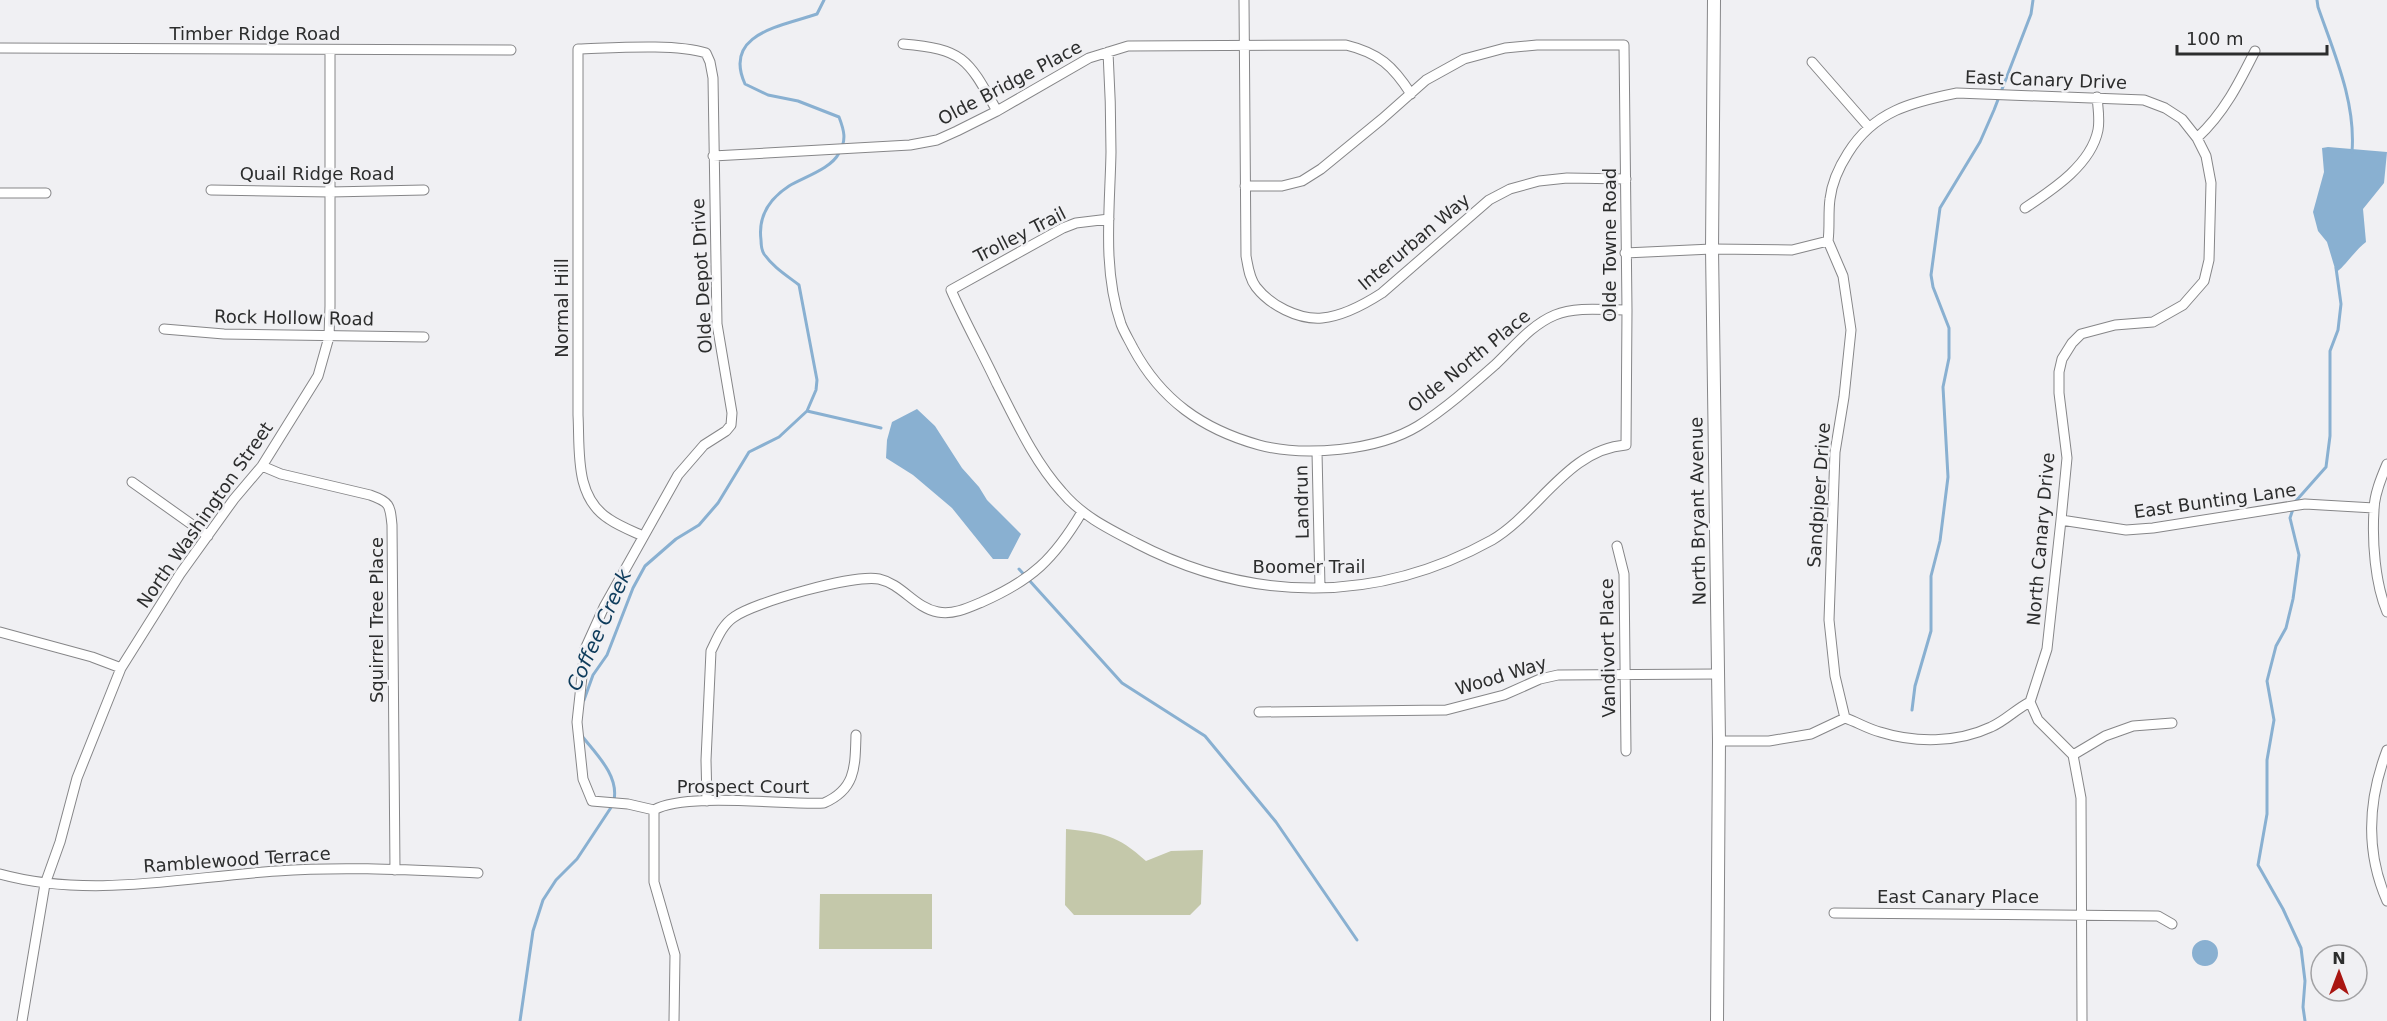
<svg xmlns="http://www.w3.org/2000/svg" width="2387" height="1021" viewBox="0 0 2387 1021" font-family="'DejaVu Sans',sans-serif">
  <style>
    .green { fill: #c4c8aa }
    .water { fill: #89b0d1 }
    .lines { fill: none; stroke-linecap: round; stroke-linejoin: round }
    .stream { stroke: #89b0d1; stroke-width: 3 }
    .minor-casing { stroke: #868688; stroke-width: 11 }
    .tertiary-casing { stroke: #868688; stroke-width: 14 }
    .minor { stroke: #fff; stroke-width: 9 }
    .tertiary { stroke: #fff; stroke-width: 12 }
    .labels { text-anchor: middle; stroke-width: 5; stroke-linejoin: round; paint-order: stroke }
    .street-label { font-size: 18px; fill: #2c2d2d; stroke: #f0f0f3 }
    .water-label { font-size: 20px; font-style: italic; fill: #0d3b5b; stroke: #f0f0f3 }
  </style>
  <rect width="100%" height="100%" fill="#f0f0f3"/>
  <!-- green -->
  <path class="green" d="M 1066,829 C 1104,833 1117,835 1146,861 L 1171,851 L 1203,850 L 1201,904 L 1190,915 L 1074,915 L 1065,905 Z
    M 820,894 L 932,894 L 932,949 L 819,949 Z"/>
  <!-- water -->
  <path class="water" d="M 2328,147 L 2387,152 L 2384,183 L 2363,209 L 2366,242 C 2356,249 2342,270 2336,272 L 2327,242 L 2318,231 L 2313,212 L 2324,172 L 2322,148 Z
    M 917,409 L 935,426 L 962,468 L 979,487 L 987,500 L 1021,534 L 1008,559 L 993,559 L 952,508 L 913,475 L 886,458 L 887,440 L 892,422 Z
    M2192 953a13 13 0 1 1 26 0a13 13 0 1 1-26 0Z"/>
  <g class="lines">
    <!-- stream -->
    <path class="stream" d="M 2317,0 L 2318,7 C 2334,53 2356,102 2352,152
      M 807,411 L 881,428
      M 2295,502 L 2326,467 L 2330,436 L 2330,351 L 2338,330 L 2341,304 L 2336,268
      M 2293,509 L 2290,518 L 2299,555 L 2293,599 L 2286,628 L 2276,646 L 2267,681 L 2274,720 L 2267,760 L 2267,814 L 2258,865 L 2283,909 L 2301,948 L 2305,981 L 2303,1007 L 2305,1021
      M 1019,569 L 1122,683 L 1205,736 L 1276,822 L 1357,940
      M 584,700 L 593,675 L 607,655 L 633,588 L 645,566 L 676,539 L 699,525 L 718,503 L 749,452 L 779,437 L 807,411 L 816,390 L 817,380 L 799,285 C 786,275 773,267 764,254 C 761,249 761,245 761,240 C 758,217 769,199 789,186 C 804,177 831,169 839,153 C 847,140 844,130 839,117 L 798,101 L 768,95 L 745,84 C 722,33 783,26 817,14 L 824,0
      M 1912,710 L 1915,686 L 1931,631 L 1931,576 L 1940,541 L 1948,477 L 1943,387 L 1949,358 L 1949,328 L 1933,287 L 1931,275 L 1940,208 L 1980,142 L 1994,110 L 2031,14 L 2033,0
      M 582,736 C 595,753 619,775 614,800
      M 520,1021 L 533,931 L 543,900 L 556,880 L 577,859 L 612,806"/>
    <!-- minor casing -->
    <g class="minor-casing">
      <path id="minor" d="M 1244,0 L 1246,256 C 1248,266 1249,278 1256,287 C 1270,305 1298,320 1322,318 C 1344,316 1365,304 1382,293 L 1489,200 L 1510,189 L 1539,181 L 1567,178 L 1626,179
        M 903,44 C 964,49 968,59 997,111
        M 0,48 L 511,50
        M 1108,52 C 1110,85 1111,119 1111,152 C 1110,208 1102,269 1121,324 C 1124,332 1129,340 1133,348 C 1161,400 1202,429 1259,445 C 1304,457 1377,451 1418,426 C 1445,409 1471,386 1496,364 C 1515,346 1531,325 1555,315 C 1576,306 1605,310 1627,310
        M 1812,62 L 1868,126
        M 2197,138 C 2224,113 2239,83 2255,51
        M 713,156 L 910,145 L 937,140 L 957,131 L 997,111 L 1089,58 L 1128,46 L 1346,45 C 1379,53 1393,66 1411,94
        M 211,190 L 330,192 L 424,190
        M 0,193 L 46,193
        M 2025,208 C 2052,190 2091,165 2098,130 C 2100,120 2098,108 2097,97
        M 1109,219 L 1076,223 L 1063,228 L 951,290 C 965,322 982,352 997,384 C 1016,421 1034,461 1062,492 C 1082,516 1109,529 1136,543 C 1251,603 1377,604 1492,540 C 1538,513 1568,449 1626,445 L 1627,310 L 1624,45 L 1537,45 L 1505,48 L 1464,59 L 1426,80 L 1382,119 L 1321,169 L 1302,181 L 1282,186 L 1245,186
        M 1828,241 C 1830,227 1828,213 1830,199 C 1832,182 1839,167 1848,153 C 1874,111 1912,102 1957,93 L 2144,100 L 2165,108 L 2182,119 L 2197,138 L 2206,156 L 2211,183 L 2209,260 L 2204,281 L 2183,305 L 2153,322 L 2115,325 L 2081,334 L 2072,343 L 2062,359 L 2059,372 L 2059,393 L 2067,458 L 2061,520 L 2047,649 L 2030,702 L 2038,720 L 2073,755 L 2081,798 L 2082,1021
        M 1828,241 L 1843,276 L 1851,330 L 1844,397 L 1835,452 L 1829,620 L 1835,676 L 1845,718
        M 1625,253 L 1712,249 L 1792,250 L 1828,241
        M 164,329 L 224,334 L 424,337
        M 1317,452 L 1320,587
        M 2387,464 C 2381,478 2374,495 2374,510 C 2372,542 2375,583 2387,612
        M 262,466 L 281,474 L 370,495 C 390,502 390,505 392,525 L 395,870
        M 132,482 L 208,536
        M 2061,520 L 2126,530 L 2153,528 L 2305,504 L 2374,508
        M 643,536 C 632,531 619,526 609,519 C 574,497 580,450 578,415 L 578,49 C 612,48 675,43 706,53 L 710,62 L 713,78 L 717,324 L 732,413 L 731,425 L 726,431 L 704,445 L 678,475 L 604,607 L 585,649 L 577,722 L 583,779 L 592,801 L 628,804 L 654,810
        M 1617,546 L 1624,574 L 1626,751
        M 0,632 L 92,657 L 121,668
        M 1259,712 L 1446,710 L 1504,695 L 1540,679 L 1558,675 L 1718,674
        M 1719,741 L 1769,741 L 1811,734 L 1845,718 C 1857,722 1868,729 1880,732 C 1915,743 1957,743 1991,727 C 2005,721 2016,709 2030,702
        M 2387,750 C 2368,800 2365,851 2387,901
        M 2073,755 L 2105,736 L 2133,726 L 2172,723
        M 707,801 L 706,760 L 711,651 C 717,639 722,625 734,617 C 755,602 854,574 879,579 C 902,584 915,608 938,612 C 953,615 968,608 982,602 C 1032,580 1054,559 1082,512
        M 654,810 C 686,792 783,805 824,803 C 856,789 855,767 856,735
        M 654,810 L 654,882 L 675,955 L 674,1021
        M 0,874 C 91,899 185,877 277,871 C 344,866 411,870 478,873
        M 1834,913 L 2158,916 L 2172,924
        M 22,1021 L 45,884 L 60,842 L 77,778 L 121,668 L 180,574 L 234,499 L 262,466 L 318,376 L 329,337 L 330,306 L 330,51"/>
    </g>
    <!-- tertiary casing -->
    <g class="tertiary-casing">
      <path id="tertiary" d="M 1714,0 L 1712,249 L 1719,741 L 1717,1021"/>
    </g>
    <!-- minor -->
    <use href="#minor" class="minor"/>
    <!-- tertiary -->
    <use href="#tertiary" class="tertiary"/>
  </g>
  <g class="labels">
    <!-- street labels -->
    <g class="street-label">
      <text x="255" y="40">Timber Ridge Road</text>
      <text transform="translate(2046 80) rotate(2)" y="6">East Canary Drive</text>
      <text transform="translate(1010 83) rotate(-28)" y="6">Olde Bridge Place</text>
      <text x="317" y="180">Quail Ridge Road</text>
      <text transform="translate(1020 235) rotate(-27)" y="6">Trolley Trail</text>
      <text transform="translate(1414 242) rotate(-40)" y="6">Interurban Way</text>
      <text transform="translate(1610 245) rotate(-90)" y="6">Olde Towne Road</text>
      <text transform="translate(702 276) rotate(-93)" y="6">Olde Depot Drive</text>
      <text transform="translate(562 308) rotate(-90)" y="6">Normal Hill</text>
      <text transform="translate(294 318) rotate(1)" y="6">Rock Hollow Road</text>
      <text transform="translate(1469 361) rotate(-39)" y="6">Olde North Place</text>
      <text transform="translate(1819 495) rotate(-86)" y="6">Sandpiper Drive</text>
      <text transform="translate(2215 501) rotate(-8)" y="6">East Bunting Lane</text>
      <text transform="translate(1302 502) rotate(-91)" y="6">Landrun</text>
      <text transform="translate(1698 511) rotate(-91)" y="6">North Bryant Avenue</text>
      <text transform="translate(205 515) rotate(-55)" y="6">North Washington Street</text>
      <text transform="translate(2041 539) rotate(-85)" y="6">North Canary Drive</text>
      <text x="1309" y="573">Boomer Trail</text>
      <text transform="translate(377 620) rotate(-90)" y="6">Squirrel Tree Place</text>
      <text transform="translate(1608 648) rotate(-91)" y="6">Vandivort Place</text>
      <text transform="translate(1501 676) rotate(-17)" y="6">Wood Way</text>
      <text x="743" y="793">Prospect Court</text>
      <text transform="translate(237 860) rotate(-4)" y="6">Ramblewood Terrace</text>
      <text x="1958" y="903">East Canary Place</text>
    </g>
    <!-- water labels -->
    <g class="water-label">
      <text transform="translate(599 630) rotate(-66)" y="7">Coffee Creek</text>
    </g>
  </g>
  <!-- north arrow -->
  <g transform="translate(2339 973)"><circle r="28" fill="#f0f0f3" stroke="#a2a2a4" stroke-width="1.5"/>
  <path d="M0-4.5L10 22L0 15L-10 22Z" fill="#a91612"/>
  <text y="-9" font-size="16" font-weight="bold" text-anchor="middle" fill="#2c2d2d">N</text>
  </g>
  <!-- scale -->
  <path d="M2177 45v9h150v-9" fill="none" stroke="#2c2d2d" stroke-width="3"/>
  <text x="2186" y="45" font-size="18" fill="#2c2d2d" stroke="#f0f0f3" stroke-width="4.5" paint-order="stroke">100 m</text>
</svg>
